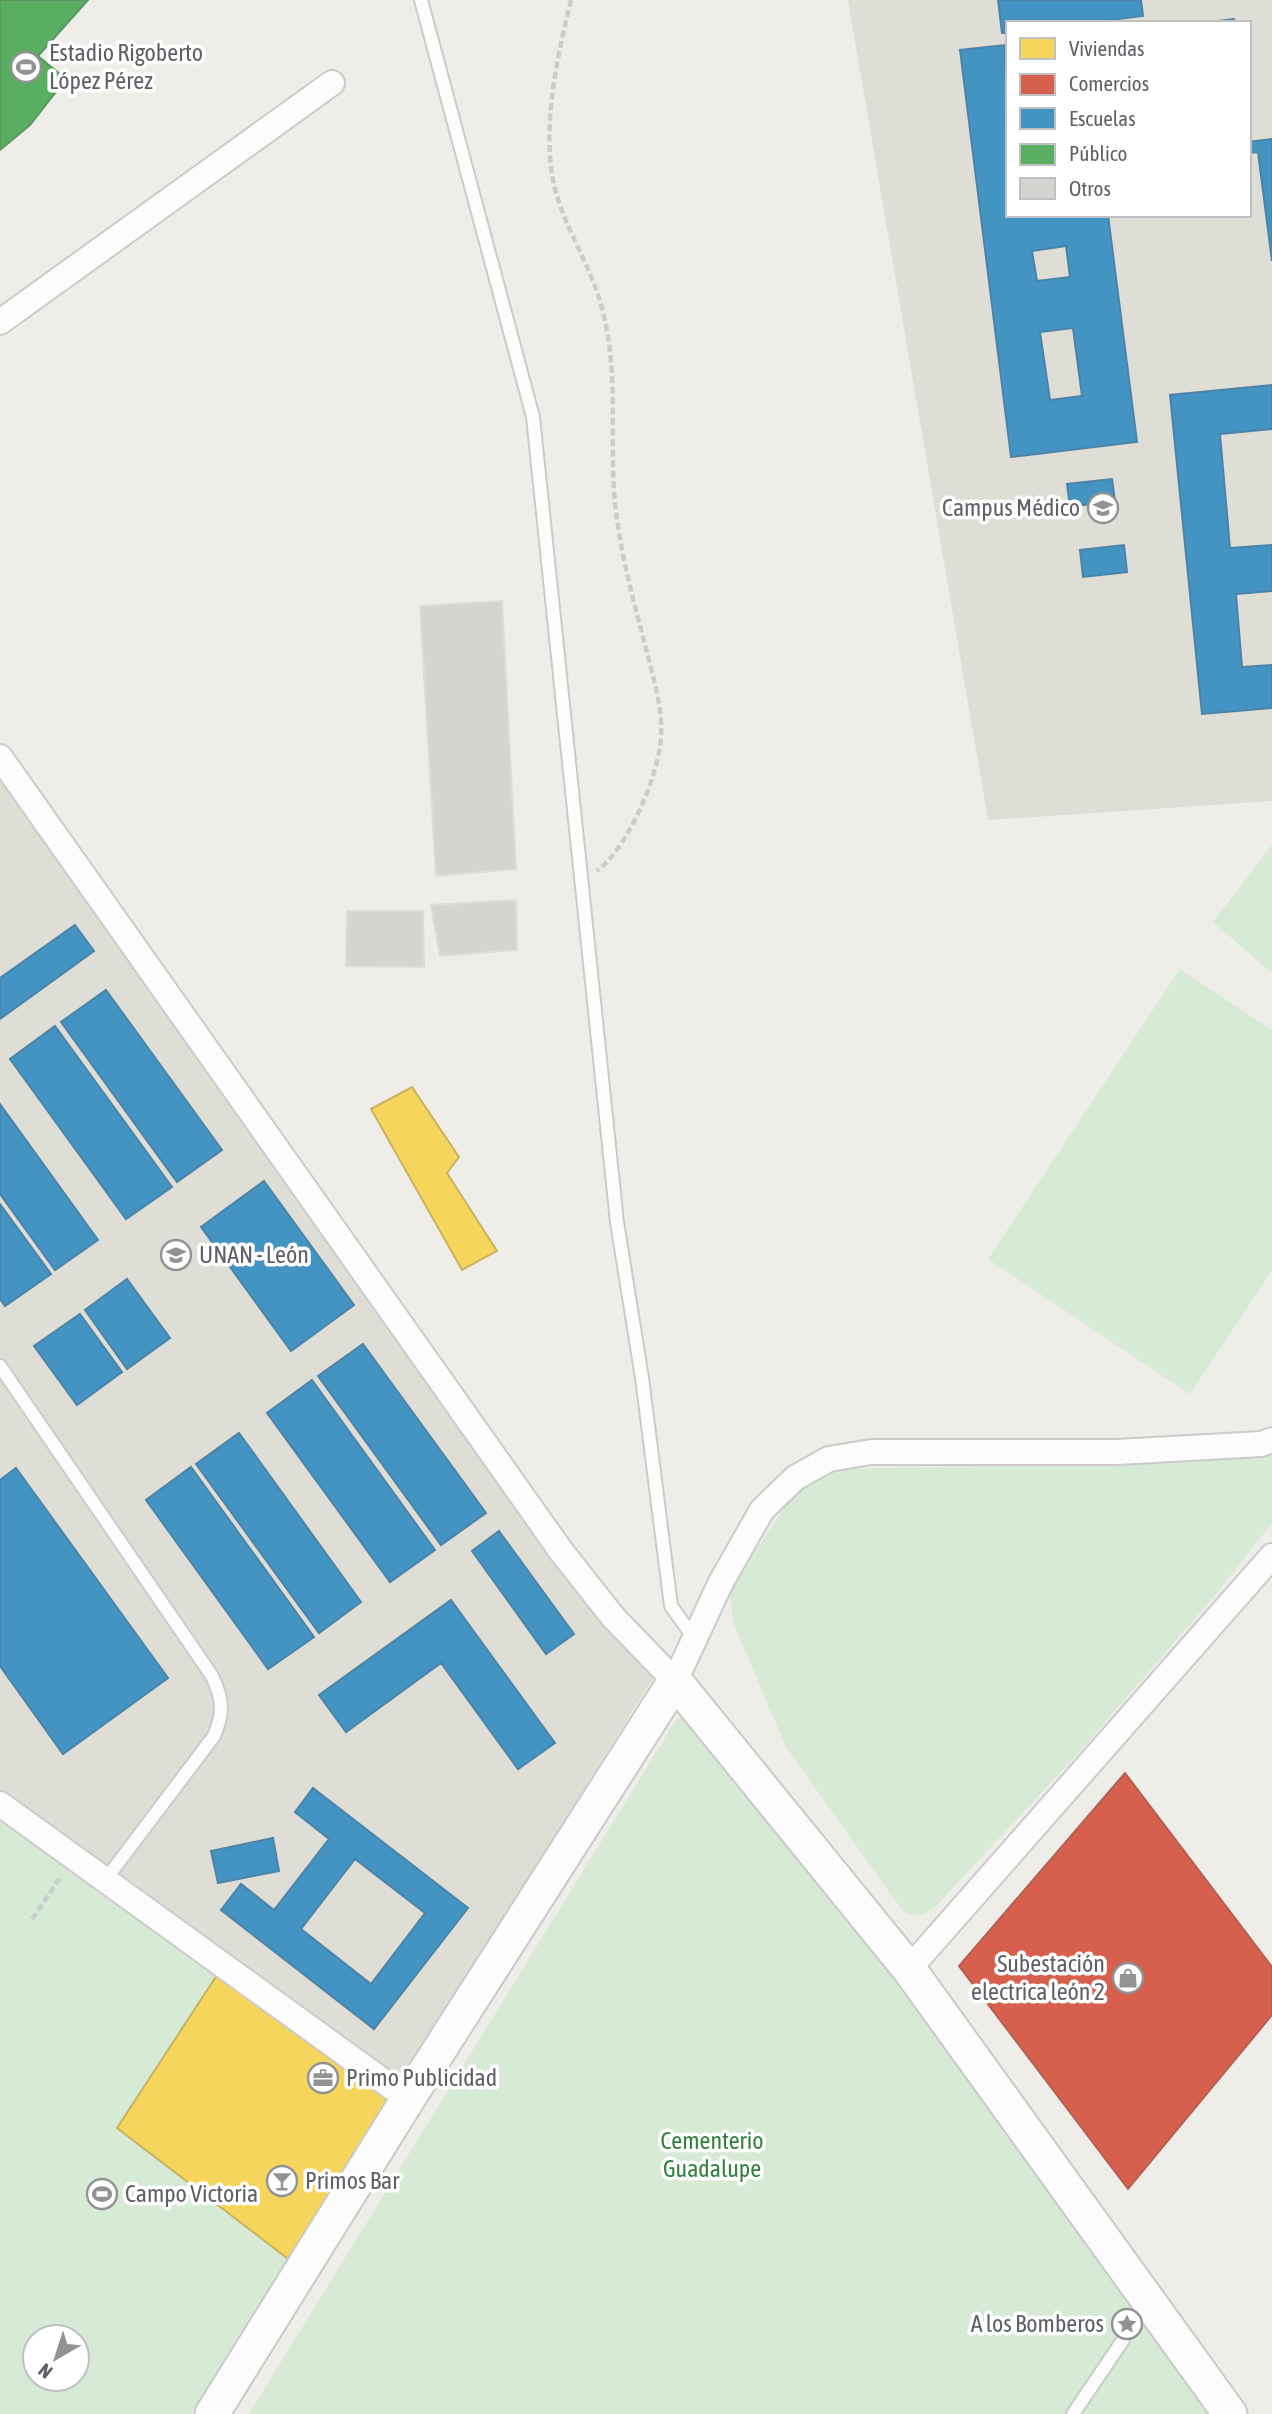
<svg xmlns="http://www.w3.org/2000/svg" width="1272" height="2414" viewBox="0 0 1272 2414" font-family="'Asap Condensed',sans-serif">
  <style>
    .education { fill: #deddd6; fill-rule: evenodd }
    .green { fill: #d6ead5; fill-rule: evenodd }
    .homes { fill: #f6d55c; stroke: #c8b25f; stroke-width: 2 }
    .shops { fill: #d6604d; stroke: #b26054; stroke-width: 2 }
    .schools { fill: #4393c3; stroke: #4b84a7; stroke-width: 2; fill-rule: evenodd }
    .public { fill: #5aae61; stroke: #5b9762; stroke-width: 2 }
    .building { fill: #d4d4d1; stroke: #dddcd8; stroke-width: 2 }
    .lines { fill: none; stroke-linecap: round; stroke-linejoin: round }
    .lane-casing { stroke: #cbcbca; stroke-width: 16 }
    .street-casing { stroke: #cbcbca; stroke-width: 28 }
    .secondary-casing { stroke: #c9cac8; stroke-width: 37 }
    .path { stroke: #cacecb; stroke-width: 4.5; stroke-dasharray: 7 3.5; stroke-linecap: butt }
    .lane { stroke: #fcfcfc; stroke-width: 12 }
    .street { stroke: #fcfcfc; stroke-width: 24 }
    .secondary { stroke: #fcfcfc; stroke-width: 33 }
    .labels { text-anchor: middle; stroke-width: 7; stroke-linejoin: round; paint-order: stroke }
    .poi-label { font-size: 24px; fill: #5d6166; stroke: #fff; text-anchor: start }
    .park-label { font-size: 24px; fill: #32813c; stroke: #fff }
  </style>
  <rect width="100%" height="100%" fill="#eeede8"/>
  <!-- education -->
  <path class="education" d="M 848,0 L 1272,0 L 1272,801 L 988,820 ZM 1008,23 L 1249,23 L 1249,215 L 1008,215 Z
    M 0,757 L 660,1667 L 396,2090 L 0,1804 Z"/>
  <!-- green -->
  <path class="green" d="M 1272,845 L 1272,973 L 1213,922 Z
    M 1180,969 L 1272,1030 L 1272,1270 L 1190,1394 L 988,1259 Z
    M 1272,1455 L 1272,1523 L 1211,1600 L 1080,1751 L 933,1909 L 917,1916 L 903,1911 L 786,1747 L 733,1622 L 729,1591 L 800,1484 L 842,1469 L 1177,1462 Z
    M 697,1703 L 1210,2414 L 249,2414 L 676,1720 Z
    M 0,1815 L 219,1972 L 117,2127 L 291,2261 L 191,2414 L 0,2414 ZM 35,2337 L 77,2337 L 77,2379 L 35,2379 Z"/>
  <!-- homes -->
  <path class="homes" d="M 412,1087 L 459,1157 L 447,1173 L 497,1251 L 462,1270 L 371,1109 Z
    M 219,1972 L 394,2095 L 291,2261 L 117,2128 Z"/>
  <!-- shops -->
  <path class="shops" d="M 1125,1773 L 1272,1967 L 1272,2015 L 1128,2189 L 959,1966 Z"/>
  <!-- schools -->
  <path class="schools" d="M 998,0 L 1141,0 L 1143,16 L 1087,23 L 1008,23 L 1008,33 L 1002,33 Z
    M 1234,19 L 1235,23 L 1202,23 Z
    M 1005,45 L 1008,215 L 1108,215 L 1137,442 L 1011,457 L 960,50 ZM 1066,246 L 1070,277 L 1037,281 L 1032,251 ZM 1073,328 L 1082,396 L 1050,400 L 1040,332 Z
    M 1272,139 L 1272,261 L 1258,152 L 1249,153 L 1249,142 Z
    M 1272,385 L 1272,429 L 1220,434 L 1230,548 L 1272,545 L 1272,591 L 1236,594 L 1242,667 L 1272,665 L 1272,708 L 1202,714 L 1170,395 Z
    M 1112,479 L 1115,501 L 1070,507 L 1067,484 Z
    M 1124,545 L 1127,572 L 1083,577 L 1080,550 Z
    M 75,925 L 94,951 L 0,1019 L 0,978 Z
    M 106,990 L 222,1150 L 177,1182 L 61,1022 Z
    M 55,1026 L 172,1187 L 126,1219 L 10,1059 Z
    M 0,1104 L 98,1240 L 55,1270 L 0,1194 Z
    M 264,1181 L 354,1305 L 291,1351 L 201,1227 Z
    M 0,1204 L 51,1274 L 5,1306 L 0,1299 Z
    M 127,1279 L 170,1338 L 127,1369 L 85,1310 Z
    M 80,1314 L 122,1372 L 77,1405 L 34,1346 Z
    M 363,1344 L 486,1513 L 441,1545 L 318,1376 Z
    M 312,1380 L 435,1550 L 390,1582 L 267,1413 Z
    M 239,1433 L 361,1602 L 319,1633 L 196,1464 Z
    M 191,1467 L 314,1637 L 268,1669 L 146,1500 Z
    M 16,1468 L 168,1678 L 63,1754 L 0,1666 L 0,1480 Z
    M 499,1531 L 574,1634 L 546,1654 L 472,1551 Z
    M 451,1600 L 555,1743 L 518,1769 L 441,1663 L 346,1732 L 319,1695 Z
    M 313,1788 L 468,1908 L 374,2029 L 221,1910 L 241,1884 L 274,1910 L 329,1839 L 295,1812 ZM 355,1859 L 425,1913 L 371,1984 L 301,1929 Z
    M 273,1838 L 279,1871 L 218,1883 L 211,1851 Z"/>
  <!-- public -->
  <path class="public" d="M 0,0 L 88,0 L 38,56 L 66,79 L 30,125 L 0,150 Z"/>
  <!-- building -->
  <path class="building" d="M 502,601 L 516,869 L 436,876 L 420,606 Z
    M 516,900 L 517,950 L 440,956 L 431,905 Z
    M 347,911 L 423,911 L 424,967 L 346,966 Z"/>
  <g class="lines">
    <!-- lane casing -->
    <g class="lane-casing">
      <path id="lane" d="M 421,0 L 533,417 L 617,1222 L 642,1378 L 671,1606 L 694,1638
        M 0,1366 L 212,1676 C 223,1699 224,1713 214,1736 L 106,1879
        M 1073,2414 L 1123,2340"/>
    </g>
    <!-- street casing -->
    <g class="street-casing">
      <path id="street" d="M 0,322 L 332,83
        M 0,757 L 561,1551 L 613,1617 L 675,1681 L 720,1584 L 762,1510 L 795,1478 L 829,1459 L 871,1452 L 1117,1452 L 1261,1444 L 1272,1440
        M 0,1804 L 408,2099
        M 909,1969 L 1272,1556"/>
    </g>
    <!-- secondary casing -->
    <g class="secondary-casing">
      <path id="secondary" d="M 212,2414 L 408,2099 L 675,1681 L 909,1969 L 1230,2414"/>
    </g>
    <!-- path -->
    <path class="path" d="M 571,0 C 558,54 545,111 551,167 C 556,215 587,257 600,301 C 619,364 610,427 614,491 C 618,546 633,599 647,652 C 654,682 665,715 660,746 C 655,783 627,848 597,871
      M 32,1919 L 60,1878"/>
    <!-- lane -->
    <use href="#lane" class="lane"/>
    <!-- street -->
    <use href="#street" class="street"/>
    <!-- secondary -->
    <use href="#secondary" class="secondary"/>
  </g>
  <!-- icons -->
  <defs>
    <g id="stadium-ring" transform="scale(1.575)"><circle r="9.5" fill="#fff" stroke="#909294" stroke-width="1.5"/><path d="M0-5a6.5 5 0 1 0 0 10a6.5 5 0 1 0 0-10ZM-3.5-1.8h7v3.6h-7Z" fill="#909294"/></g>
    <g id="university-ring" transform="scale(1.575)"><circle r="9.5" fill="#fff" stroke="#909294" stroke-width="1.5"/><path d="M0-5L7-2L0 1L-7-2ZM-4 1L0 2.5L4 1V4Q0 6-4 4Z" fill="#909294"/></g>
    <g id="shop-ring" transform="scale(1.575)"><circle r="9.5" fill="#fff" stroke="#909294" stroke-width="1.5"/><path d="M-5-2.5h2.3a2.7 3.5 0 0 1 5.4 0H5L5.5 6h-11ZM-1.5-2.5h3a1.5 2.3 0 0 0-3 0Z" fill="#909294"/></g>
    <g id="office-ring" transform="scale(1.575)"><circle r="9.5" fill="#fff" stroke="#909294" stroke-width="1.5"/><path d="M-6-3h4V-5.5h4V-3h4V5H-6ZM-1-4.5V-3h2v-1.5ZM-6 0V1H6V0Z" fill="#909294"/></g>
    <g id="bar-ring" transform="scale(1.575)"><circle r="9.5" fill="#fff" stroke="#909294" stroke-width="1.5"/><path d="M-6-5H6L.8 .8V4.5H3.5V6h-7V4.5H-.8V.8Z" fill="#909294"/></g>
    <g id="sight-ring" transform="scale(1.575)"><circle r="9.5" fill="#fff" stroke="#909294" stroke-width="1.5"/><path d="M0-6L1.8-2.2L6-1.7L2.9 1.2L3.7 5.4L0 3.3L-3.7 5.4L-2.9 1.2L-6-1.7L-1.8-2.2Z" fill="#909294"/></g>
  </defs>
  <g fill-rule="evenodd">
    <use href="#stadium-ring" x="26" y="67"/>
    <use href="#university-ring" x="1103" y="508"/>
    <use href="#university-ring" x="176" y="1255"/>
    <use href="#shop-ring" x="1128" y="1978"/>
    <use href="#office-ring" x="323" y="2078"/>
    <use href="#bar-ring" x="282" y="2181"/>
    <use href="#stadium-ring" x="102" y="2194"/>
    <use href="#sight-ring" x="1127" y="2324"/>
  </g>
  <g class="labels">
    <!-- poi labels -->
    <g class="poi-label">
      <text x="49" y="61">Estadio Rigoberto<tspan x="49" dy="28">López Pérez</tspan></text>
      <text x="1080" y="516" text-anchor="end">Campus Médico</text>
      <text x="199" y="1263">UNAN - León</text>
      <text x="1105" y="1972" text-anchor="end">Subestación<tspan x="1105" dy="28">electrica león 2</tspan></text>
      <text x="346" y="2086">Primo Publicidad</text>
      <text x="305" y="2189">Primos Bar</text>
      <text x="125" y="2202">Campo Victoria</text>
      <text x="1104" y="2332" text-anchor="end">A los Bomberos</text>
    </g>
    <!-- park labels -->
    <g class="park-label">
      <text x="712" y="2149">Cementerio<tspan x="712" dy="28">Guadalupe</tspan></text>
    </g>
  </g>
  <!-- legend -->
  <rect x="1006" y="21" width="245" height="196" fill="#ffffff" stroke="#bec0c2" stroke-width="2"/>
  <rect x="1020" y="38" width="35" height="21" fill="#f6d55c" stroke="#bec0c2" stroke-width="2"/>
  <text x="1069" y="56" font-size="21" fill="#5d6166">Viviendas</text>
  <rect x="1020" y="74" width="35" height="21" fill="#d6604d" stroke="#bec0c2" stroke-width="2"/>
  <text x="1069" y="91" font-size="21" fill="#5d6166">Comercios</text>
  <rect x="1020" y="108" width="35" height="21" fill="#4393c3" stroke="#bec0c2" stroke-width="2"/>
  <text x="1069" y="126" font-size="21" fill="#5d6166">Escuelas</text>
  <rect x="1020" y="144" width="35" height="21" fill="#5aae61" stroke="#bec0c2" stroke-width="2"/>
  <text x="1069" y="161" font-size="21" fill="#5d6166">Público</text>
  <rect x="1020" y="178" width="35" height="21" fill="#d4d4d1" stroke="#bec0c2" stroke-width="2"/>
  <text x="1069" y="196" font-size="21" fill="#5d6166">Otros</text>
  <!-- north arrow -->
  <g transform="translate(56 2358) rotate(219)"><circle r="33" fill="#ffffff" stroke="#bec0c2" stroke-width="2"/>
  <path d="M0-5L12 26L0 18L-12 26Z" fill="#909294"/>
  <text y="-10" font-size="19" font-weight="bold" text-anchor="middle" fill="#5d6166">N</text>
  </g>
</svg>
